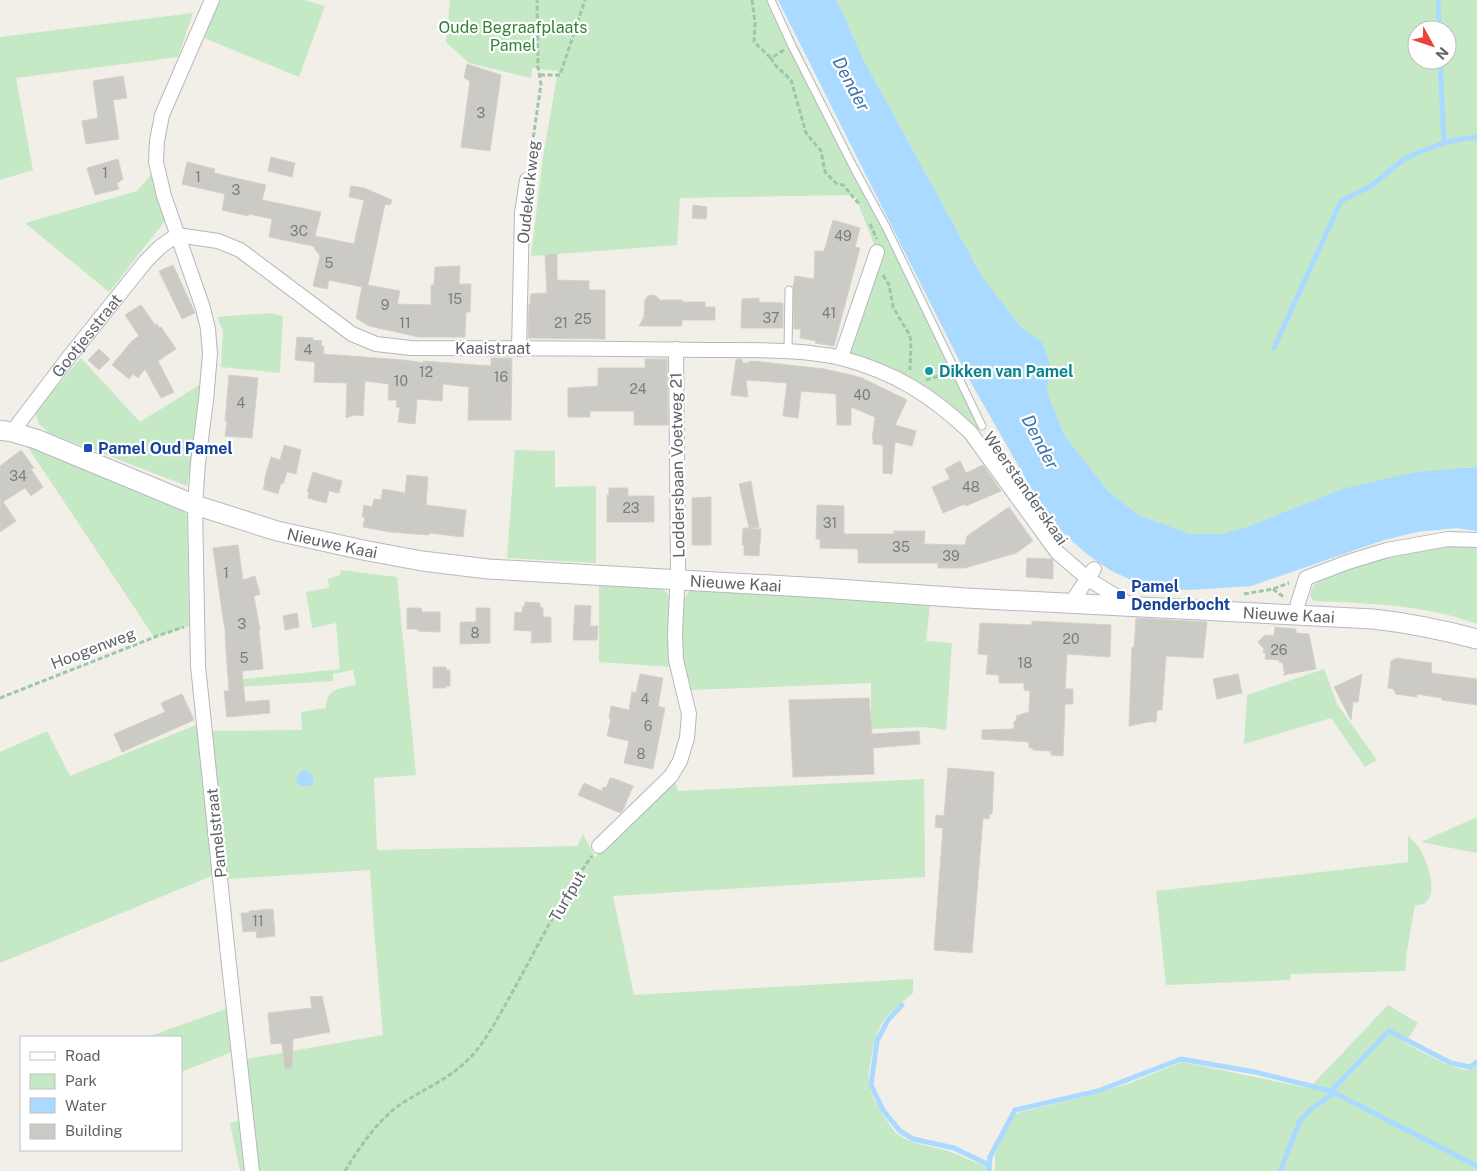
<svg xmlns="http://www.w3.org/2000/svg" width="1477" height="1171" viewBox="0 0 1477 1171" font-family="'Public Sans',sans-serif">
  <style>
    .green { fill: #c5e8c5; fill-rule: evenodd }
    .water { fill: #aadaff }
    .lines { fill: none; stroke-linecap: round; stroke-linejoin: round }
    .stream { stroke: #aadaff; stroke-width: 5 }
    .building { fill: #cccac5; stroke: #d6d1c6 }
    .service-casing { stroke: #b5b8bc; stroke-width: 9 }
    .minor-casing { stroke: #b5b8bc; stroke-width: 16 }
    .secondary-casing { stroke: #b6babf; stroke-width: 21 }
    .path { stroke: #9cc7a9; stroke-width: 3; stroke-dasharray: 5 2.5; stroke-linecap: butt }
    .service { stroke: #fff; stroke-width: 7 }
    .minor { stroke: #fff; stroke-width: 14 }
    .secondary { stroke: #fff; stroke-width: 19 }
    .culture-dot { fill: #0f9aa8; stroke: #fff; stroke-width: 2 }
    .transit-dot { fill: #1a4fb4; stroke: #fff; stroke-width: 2 }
    .labels { text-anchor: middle; stroke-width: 4.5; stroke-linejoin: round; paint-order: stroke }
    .number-label { font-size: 14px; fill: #7a7d7f }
    .park-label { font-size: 16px; fill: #348238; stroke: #fff }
    .street-label { font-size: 16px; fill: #5f6368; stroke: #fff }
    .culture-label { font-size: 16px; font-weight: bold; fill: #0d838f; stroke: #fff; text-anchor: start }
    .transit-label { font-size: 16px; font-weight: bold; fill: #164399; stroke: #fff; text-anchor: start }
    .water-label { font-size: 18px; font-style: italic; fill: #4174aa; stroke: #fff }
  </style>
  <rect width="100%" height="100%" fill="#f1efe8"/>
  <!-- green -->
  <path class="green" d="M 219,0 L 304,0 L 325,6 L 299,77 L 204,38 Z
    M 450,0 L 775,0 L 886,227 L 980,427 L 976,429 L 914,379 L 874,361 L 841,357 L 877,252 L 855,195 L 680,198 L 677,245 L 531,256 L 543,157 L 558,71 L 532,68 L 531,78 L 469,63 L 446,42 Z
    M 837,0 L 1477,0 L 1477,467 L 1469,467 L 1222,534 L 1190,534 L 1139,515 L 1110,493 L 1064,435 L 1047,392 L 1051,366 L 1043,343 L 1023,329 L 983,278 L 863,59 ZM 1417,30 L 1447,30 L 1447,60 L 1417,60 Z
    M 193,13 L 178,57 L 16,78 L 33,170 L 0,180 L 0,37 Z
    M 151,175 L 165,221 L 109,292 L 25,223 L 137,191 Z
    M 270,313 L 283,316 L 280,373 L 221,367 L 223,331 L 217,317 Z
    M 81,358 L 140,422 L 204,382 L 187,486 L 49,433 L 39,424 L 35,412 Z
    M 25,443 L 183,510 L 187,516 L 189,626 L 154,637 Z
    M 515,450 L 555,451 L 555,487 L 596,486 L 596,563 L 507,558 Z
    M 1477,545 L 1477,624 C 1428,605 1366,603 1314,601 L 1310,596 L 1311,591 L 1314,585 L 1322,580 L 1363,564 L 1383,557 L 1443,546 Z
    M 341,570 L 397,577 L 416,775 L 374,778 L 377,850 L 577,846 L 583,834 L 595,857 L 674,780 L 678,791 L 924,779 L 925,877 L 613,896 L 634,995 L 913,979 L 913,993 C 901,1003 885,1014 879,1029 C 874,1038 867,1076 869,1085 C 870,1095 890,1127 897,1134 C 911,1145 932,1146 948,1151 C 961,1156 974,1162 987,1167 L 986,1171 L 259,1171 L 242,1060 L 383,1035 L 374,930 L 370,870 L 226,879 L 211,731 L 302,730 L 301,712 L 326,708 C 326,688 341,688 356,685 L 353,670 L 333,674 L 333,681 L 236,687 L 236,680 L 340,669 L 336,623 L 312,628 L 306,592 L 329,588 L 328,579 L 340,575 Z
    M 599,583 L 658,587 C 666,591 669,593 670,602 L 672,667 L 599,662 Z
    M 691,589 L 930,604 L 926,641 L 952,643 L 946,730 L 924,727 L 871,729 L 871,683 L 690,690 C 684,664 671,610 691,589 Z
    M 1324,669 L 1337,704 L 1377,760 L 1365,767 L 1331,718 L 1244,744 L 1247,695 Z
    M 201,723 L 214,875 L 0,963 L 0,752 L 47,731 L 70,776 Z
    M 1477,817 L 1477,853 L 1421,842 Z
    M 1408,835 C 1412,840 1418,845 1421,851 C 1427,862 1440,896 1423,904 C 1421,905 1418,905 1415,905 L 1407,950 L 1405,971 L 1291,974 L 1290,980 L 1166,985 L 1156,891 L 1408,862 Z
    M 1388,1005 L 1418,1023 L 1405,1043 C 1421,1051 1449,1068 1466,1070 C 1470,1070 1473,1068 1477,1066 L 1477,1171 L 995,1171 L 995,1154 L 1013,1116 L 1020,1112 L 1085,1097 L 1130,1083 L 1182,1062 L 1308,1088 L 1314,1083 Z
    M 229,1008 L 234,1051 L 181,1072 L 181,1037 L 147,1037 Z
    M 242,1120 L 249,1171 L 240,1171 L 230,1123 Z"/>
  <!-- water -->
  <path class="water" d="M 778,0 L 837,0 L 863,59 L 983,278 L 1023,329 L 1043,343 L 1051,366 L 1047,392 L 1064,435 L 1110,493 L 1139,515 L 1190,534 L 1222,534 L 1247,527 L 1342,489 L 1416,472 L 1477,467 L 1477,531 L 1456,528 L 1417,532 L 1384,540 L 1251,586 L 1190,590 L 1156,588 L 1131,580 L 1110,570 L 1088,555 L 1063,533 L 1035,495 L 965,372 Z
    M 305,770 L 312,774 L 314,783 L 312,785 C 306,787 300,787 296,782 L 297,777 L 301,771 Z"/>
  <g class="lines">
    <!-- stream -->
    <path class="stream" d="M 1438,0 L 1439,30
      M 1440,60 L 1444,143 L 1456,140 L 1477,137
      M 1274,348 L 1341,201 L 1371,186 L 1403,160 L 1419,152 L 1444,143
      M 902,1005 L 888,1020 L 877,1041 L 871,1085 L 883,1110 L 900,1131 L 913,1139 L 954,1148 L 989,1165
      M 1331,1091 L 1477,1166
      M 989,1171 L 990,1157 L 1015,1110 L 1098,1091 L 1181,1059 L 1255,1072 L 1331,1091 L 1389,1031 L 1451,1063 L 1470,1067 L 1477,1062
      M 1280,1171 L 1300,1121 L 1310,1110 L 1334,1093"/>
  </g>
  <!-- building -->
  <path class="building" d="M 467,64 L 501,75 L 490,151 L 461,147 L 470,81 L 464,78 Z
    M 123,76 L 127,98 L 113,100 L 119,139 L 86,144 L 82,121 L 98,118 L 93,81 Z
    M 271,157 L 295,163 L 292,177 L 268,171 Z
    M 118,159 L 123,179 L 117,183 L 119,189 L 95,195 L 87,168 Z
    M 187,162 L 215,169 L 214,173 L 266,185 L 262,200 L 321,212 L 315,236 L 354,244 L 364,200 L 349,197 L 351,186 L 364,188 L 392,200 L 390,205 L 385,204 L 368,285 L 400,291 L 397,304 L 431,305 L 431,285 L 434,285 L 435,267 L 460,266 L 459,284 L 471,284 L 470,312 L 466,312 L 465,337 L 419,337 L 369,326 L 356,318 L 362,287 L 329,280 L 327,289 L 313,286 L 320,256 L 313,246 L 269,237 L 272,219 L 249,214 L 248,216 L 222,210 L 225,194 L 182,184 Z
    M 693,205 L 707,207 L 706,219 L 692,218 Z
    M 833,220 L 860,228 L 855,247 L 860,248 L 834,346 L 815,343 L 816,341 L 800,338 L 801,329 L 794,329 L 793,287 L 795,276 L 814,279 L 815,251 L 824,251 Z
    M 557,254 L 557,280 L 589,281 L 589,290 L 605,290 L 605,339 L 528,338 L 529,304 L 530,304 L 531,294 L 547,293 L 545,255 Z
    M 173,265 L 195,313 L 182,319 L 159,271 Z
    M 652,295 L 656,296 L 660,300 L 682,300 L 682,302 L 705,302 L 705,307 L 715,307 L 715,320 L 682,320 L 682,326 L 639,326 L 644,317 L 645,300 L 648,296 Z
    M 759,298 L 759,302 L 783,303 L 783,328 L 741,328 L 742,299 Z
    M 141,305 L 155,325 L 157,324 L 159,328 L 161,327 L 176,349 L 158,361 L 174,392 L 161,398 L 145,369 L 138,378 L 133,374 L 129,379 L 112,365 L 132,341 L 139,336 L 125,315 Z
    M 297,337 L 313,338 L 313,340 L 322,341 L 321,346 L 324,346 L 323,354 L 403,360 L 426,363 L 423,361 L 491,366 L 491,358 L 512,358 L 511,420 L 468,420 L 469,387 L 443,384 L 442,401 L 417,399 L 415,424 L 398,422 L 400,407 L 396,407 L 397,400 L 388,400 L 389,384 L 365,381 L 363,416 L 354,415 L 346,418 L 347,383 L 314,382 L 315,362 L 295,360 Z
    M 99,349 L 110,359 L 99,370 L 88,360 Z
    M 645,359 L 667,359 L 668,425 L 634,425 L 634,411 L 590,411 L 590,417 L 568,417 L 568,388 L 598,386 L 598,368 L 645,368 Z
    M 736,359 L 742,359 L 743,363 L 749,363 L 749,361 L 763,362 L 824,369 L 851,375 L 862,378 L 907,400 L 895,425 L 916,431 L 912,446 L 895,442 L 892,474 L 883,473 L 883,445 L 873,444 L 873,439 L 872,440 L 875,417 L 851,407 L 851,425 L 837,425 L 836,394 L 801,391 L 798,418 L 783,416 L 787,383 L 746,380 L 748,397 L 731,395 Z
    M 229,375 L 258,378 L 252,438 L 225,436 L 227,421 L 225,421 Z
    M 284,445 L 301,450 L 296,474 L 287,472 L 283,484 L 281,483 L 278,494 L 263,489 L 265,482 L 264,481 L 271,457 L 280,460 Z
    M 21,450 L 34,468 L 31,469 L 43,487 L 31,496 L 25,488 L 3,502 L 16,521 L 0,532 L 0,466 Z
    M 960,461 L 966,473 L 983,465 L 1001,491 L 966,506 L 965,504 L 943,513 L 932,487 L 950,479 L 945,469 Z
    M 313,472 L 342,481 L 339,493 L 329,491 L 326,503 L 308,498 L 309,492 L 307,492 Z
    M 407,475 L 428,477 L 426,505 L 466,510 L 463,537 L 429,533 L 429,535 L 390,532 L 363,527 L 365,517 L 362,517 L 364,505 L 372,507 L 374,499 L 381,500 L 383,489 L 405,493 Z
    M 751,481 L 759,527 L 750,529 L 761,529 L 759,556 L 744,555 L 744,545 L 742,545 L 743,528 L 749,528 L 739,484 Z
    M 609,488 L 628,488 L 628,496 L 654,496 L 654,522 L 607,522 L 607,495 L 609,495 Z
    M 711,497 L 711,545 L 692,545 L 692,498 Z
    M 817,505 L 844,506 L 844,534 L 894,534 L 894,531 L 925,531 L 924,544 L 965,545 L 967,536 L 1009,507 L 1033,541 L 1016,553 L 965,568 L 938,568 L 938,563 L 858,563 L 858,549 L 820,548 L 820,539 L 816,539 Z
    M 238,545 L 243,580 L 255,576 L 260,594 L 254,596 L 260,630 L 259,631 L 263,669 L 242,671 L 245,702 L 269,700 L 270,713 L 227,717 L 224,691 L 229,691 L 225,635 L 226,635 L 223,618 L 213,548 Z
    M 1027,558 L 1052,559 L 1053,560 L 1053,579 L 1026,577 Z
    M 525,602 L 540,603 L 540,607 L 543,608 L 543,617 L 551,617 L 551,642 L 531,643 L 532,631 L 514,630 L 515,612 L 522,613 L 523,606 L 525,606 Z
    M 575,605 L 591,606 L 590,626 L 598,626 L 597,640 L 573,640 Z
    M 407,608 L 421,608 L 422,612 L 440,612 L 440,632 L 418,631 L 418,629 L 407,629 Z
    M 476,608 L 490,608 L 490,643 L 460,644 L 460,622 L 476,622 Z
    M 297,613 L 299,627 L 285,630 L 283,616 Z
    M 1136,618 L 1207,622 L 1203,658 L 1166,656 L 1162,710 L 1157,710 L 1156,722 L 1148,722 L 1129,726 L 1132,647 L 1134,648 Z
    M 1032,621 L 1111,625 L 1110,657 L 1067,654 L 1065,689 L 1073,689 L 1073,704 L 1065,704 L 1063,756 L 1051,755 L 1051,751 L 1033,750 L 1033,748 L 1029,748 L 1029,742 L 982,739 L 982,730 L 1014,729 L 1014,721 L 1017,721 L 1016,716 L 1029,712 L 1030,691 L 1024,690 L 1024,683 L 999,683 L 999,675 L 986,674 L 988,655 L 978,654 L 980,623 L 1032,625 Z
    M 1275,627 L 1296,629 L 1296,633 L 1309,634 L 1316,669 L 1283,675 L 1285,672 L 1284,672 L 1283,663 L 1279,662 L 1279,660 L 1265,659 L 1266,653 L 1263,653 L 1264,649 L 1258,642 L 1265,635 L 1274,636 Z
    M 1397,658 L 1432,663 L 1431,673 L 1477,679 L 1477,705 L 1442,700 L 1442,698 L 1417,694 L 1417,697 L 1396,694 L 1393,689 L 1388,688 L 1391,661 Z
    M 433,667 L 446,667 L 446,670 L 450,670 L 450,686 L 446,686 L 446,688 L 433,688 Z
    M 640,674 L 663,678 L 658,706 L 665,708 L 653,769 L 624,763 L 629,741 L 607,736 L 611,719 L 609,719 L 611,706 L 629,710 L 632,692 L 636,693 Z
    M 1238,674 L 1242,693 L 1217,699 L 1213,679 Z
    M 1362,674 L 1358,702 L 1353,702 L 1351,720 L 1334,687 Z
    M 182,694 L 194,720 L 122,752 L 114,734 L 165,712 L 161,703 Z
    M 869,698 L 872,734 L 919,731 L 920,744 L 873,748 L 874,774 L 793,777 L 789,700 Z
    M 948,768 L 994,772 L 992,814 L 990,814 L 989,819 L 983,818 L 972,953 L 934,950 L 943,828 L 935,827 L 936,815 L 944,816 Z
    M 610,778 L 615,779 L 633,786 L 623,810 L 620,813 L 578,795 L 584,783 L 602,791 L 603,787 L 606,788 Z
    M 273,909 L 275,936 L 257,938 L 256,931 L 243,932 L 241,913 L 249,913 L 249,911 Z
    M 322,996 L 330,1032 L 293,1039 L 292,1068 L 285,1069 L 282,1043 L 271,1044 L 268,1013 L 312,1008 L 310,997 Z"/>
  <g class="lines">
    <!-- service casing -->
    <g class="service-casing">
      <path id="service" d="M 771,0 L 792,46 L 854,168 L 886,227 L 982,426
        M 788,351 L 789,290"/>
    </g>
    <!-- minor casing -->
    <g class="minor-casing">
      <g id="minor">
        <path d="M 212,0 L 162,115 L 157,141 L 156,162 L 164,196 L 203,308 L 208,329 L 210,354 L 206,400 L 198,463 L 195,505 L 198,666 L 229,965 L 252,1171"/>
        <path d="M 177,235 L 218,241 L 240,250 L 352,334 L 376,344 L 411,348 C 509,348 608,348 706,350 C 741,350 777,349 811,353 C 821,355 832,355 841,358 C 894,372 931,395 970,432 L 1057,552 L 1088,579 L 1132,606"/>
        <path d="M 519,349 L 522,213 L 527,180"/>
        <path d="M 841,357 L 877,252"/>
        <path id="s1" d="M 12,432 L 69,357 L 146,261 L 160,247 L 177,235"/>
        <path d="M 1071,603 L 1094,569"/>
        <path d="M 1296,614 L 1298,603 L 1306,578 L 1348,562 L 1387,550 L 1448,539 L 1477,540"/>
        <path d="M 599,846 L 671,776 L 680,761 L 687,738 L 689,714 L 676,660 L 675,634 L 678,570 L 676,349"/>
      </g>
    </g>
    <!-- secondary casing -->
    <g class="secondary-casing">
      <g id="secondary">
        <path id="s2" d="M 0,430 L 12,432 L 36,439 L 195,505 L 277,531 L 363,550 L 422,561 L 488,569 L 822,588 L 966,598 L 1373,619 C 1409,623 1443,630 1477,639"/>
      </g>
    </g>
    <!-- path -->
    <path class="path" d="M 752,0 L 755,23 L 754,42 L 771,58
      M 784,50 L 771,58 L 774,64 L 791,80 L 806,133 L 821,151 L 825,172 L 836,183 L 843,185 L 860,205
      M 540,75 L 560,75 L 585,0
      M 529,167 L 541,84 L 538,67 L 537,0
      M 870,224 L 877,239
      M 883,275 L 889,285 L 893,307 L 909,334 L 911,341 L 910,370
      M 926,380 L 942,375 L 946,377
      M 1273,589 L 1285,598
      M 1244,594 L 1273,589 L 1289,583
      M 0,698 L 160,635 L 184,627
      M 345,1171 C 361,1145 378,1119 404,1102 C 433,1084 458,1075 480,1046 C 492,1029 503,1009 513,991 C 538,946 561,898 592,856"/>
    <!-- service -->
    <use href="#service" class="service"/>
    <!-- minor -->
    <use href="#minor" class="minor"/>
    <!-- secondary -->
    <use href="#secondary" class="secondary"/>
  </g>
  <!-- markers -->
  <circle class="culture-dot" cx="929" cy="371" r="5"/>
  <g class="transit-dot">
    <rect x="83" y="443" width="10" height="10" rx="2.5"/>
    <rect x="1116" y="590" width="10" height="10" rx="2.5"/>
  </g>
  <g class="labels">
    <!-- number labels -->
    <g class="number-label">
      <text x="481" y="118">3</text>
      <text x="105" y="178">1</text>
      <text x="198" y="182">1</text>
      <text x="236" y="195">3</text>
      <text x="299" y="236">3C</text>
      <text x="843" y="241">49</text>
      <text x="329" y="268">5</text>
      <text x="455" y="304">15</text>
      <text x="385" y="310">9</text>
      <text x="829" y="318">41</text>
      <text x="771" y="323">37</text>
      <text x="583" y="324">25</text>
      <text x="405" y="328">11</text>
      <text x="561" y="328">21</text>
      <text x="308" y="355">4</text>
      <text x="426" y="377">12</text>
      <text x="501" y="382">16</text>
      <text x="401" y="386">10</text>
      <text x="638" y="394">24</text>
      <text x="862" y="400">40</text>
      <text x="241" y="408">4</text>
      <text x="18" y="481">34</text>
      <text x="971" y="492">48</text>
      <text x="631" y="513">23</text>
      <text x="830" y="528">31</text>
      <text x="901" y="552">35</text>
      <text x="951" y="561">39</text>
      <text x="226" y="578">1</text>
      <text x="242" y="629">3</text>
      <text x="475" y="638">8</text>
      <text x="1071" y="644">20</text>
      <text x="1279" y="655">26</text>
      <text x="244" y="663">5</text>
      <text x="1025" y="668">18</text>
      <text x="645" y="704">4</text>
      <text x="648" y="731">6</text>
      <text x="641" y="759">8</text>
      <text x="258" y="926">11</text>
    </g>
    <!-- park labels -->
    <g class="park-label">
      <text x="513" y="33">Oude Begraafplaats<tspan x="513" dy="18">Pamel</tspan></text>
    </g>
    <!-- street labels -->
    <g class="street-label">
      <text transform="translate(528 192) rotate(-84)" y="6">Oudekerkweg</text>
      <text dy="6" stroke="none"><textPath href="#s1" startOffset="122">Gootjesstraat</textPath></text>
      <text x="493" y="354">Kaaistraat</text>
      <text transform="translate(677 465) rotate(-91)" y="6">Loddersbaan Voetweg 21</text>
      <text transform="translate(1026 488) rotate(55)" y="6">Weerstanderskaai</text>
      <text dy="6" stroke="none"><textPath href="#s2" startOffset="352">Nieuwe Kaai</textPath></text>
      <text dy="6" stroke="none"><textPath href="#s2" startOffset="758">Nieuwe Kaai</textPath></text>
      <text dy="6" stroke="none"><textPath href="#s2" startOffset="1312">Nieuwe Kaai</textPath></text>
      <text transform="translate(93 648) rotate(-21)" y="6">Hoogenweg</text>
      <text transform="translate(216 833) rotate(-96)" y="6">Pamelstraat</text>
      <text transform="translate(567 896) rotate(-60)" y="6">Turfput</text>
    </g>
    <!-- culture labels -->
    <g class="culture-label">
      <text x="939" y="377">Dikken van Pamel</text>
    </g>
    <!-- transit labels -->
    <g class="transit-label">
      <text x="98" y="454">Pamel Oud Pamel</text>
      <text x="1131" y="592">Pamel<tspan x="1131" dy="18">Denderbocht</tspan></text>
    </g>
    <!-- water labels -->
    <g class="water-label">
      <text transform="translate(851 84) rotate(62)" y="6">Dender</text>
      <text transform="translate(1040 442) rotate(62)" y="6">Dender</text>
    </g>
  </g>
  <!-- legend -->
  <rect x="20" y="1036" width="162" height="115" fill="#ffffff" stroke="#bfc1c3"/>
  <rect x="30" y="1052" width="25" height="8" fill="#ffffff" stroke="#bfc1c3"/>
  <text x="65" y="1061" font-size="15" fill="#5f6368">Road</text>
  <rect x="30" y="1074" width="25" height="15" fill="#c5e8c5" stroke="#bfc1c3"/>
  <text x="65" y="1086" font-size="15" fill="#5f6368">Park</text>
  <rect x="30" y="1098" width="25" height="15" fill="#aadaff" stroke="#bfc1c3"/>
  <text x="65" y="1111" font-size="15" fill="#5f6368">Water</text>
  <rect x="30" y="1124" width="25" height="15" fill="#cccac5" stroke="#bfc1c3"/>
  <text x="65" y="1136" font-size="15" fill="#5f6368">Building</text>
  <!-- north arrow -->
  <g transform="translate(1432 45) rotate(130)"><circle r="24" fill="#ffffff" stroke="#bfc1c3"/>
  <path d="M0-4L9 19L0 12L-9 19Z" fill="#ea4335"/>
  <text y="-8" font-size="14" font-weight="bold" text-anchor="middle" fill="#5f6368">N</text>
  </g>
</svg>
